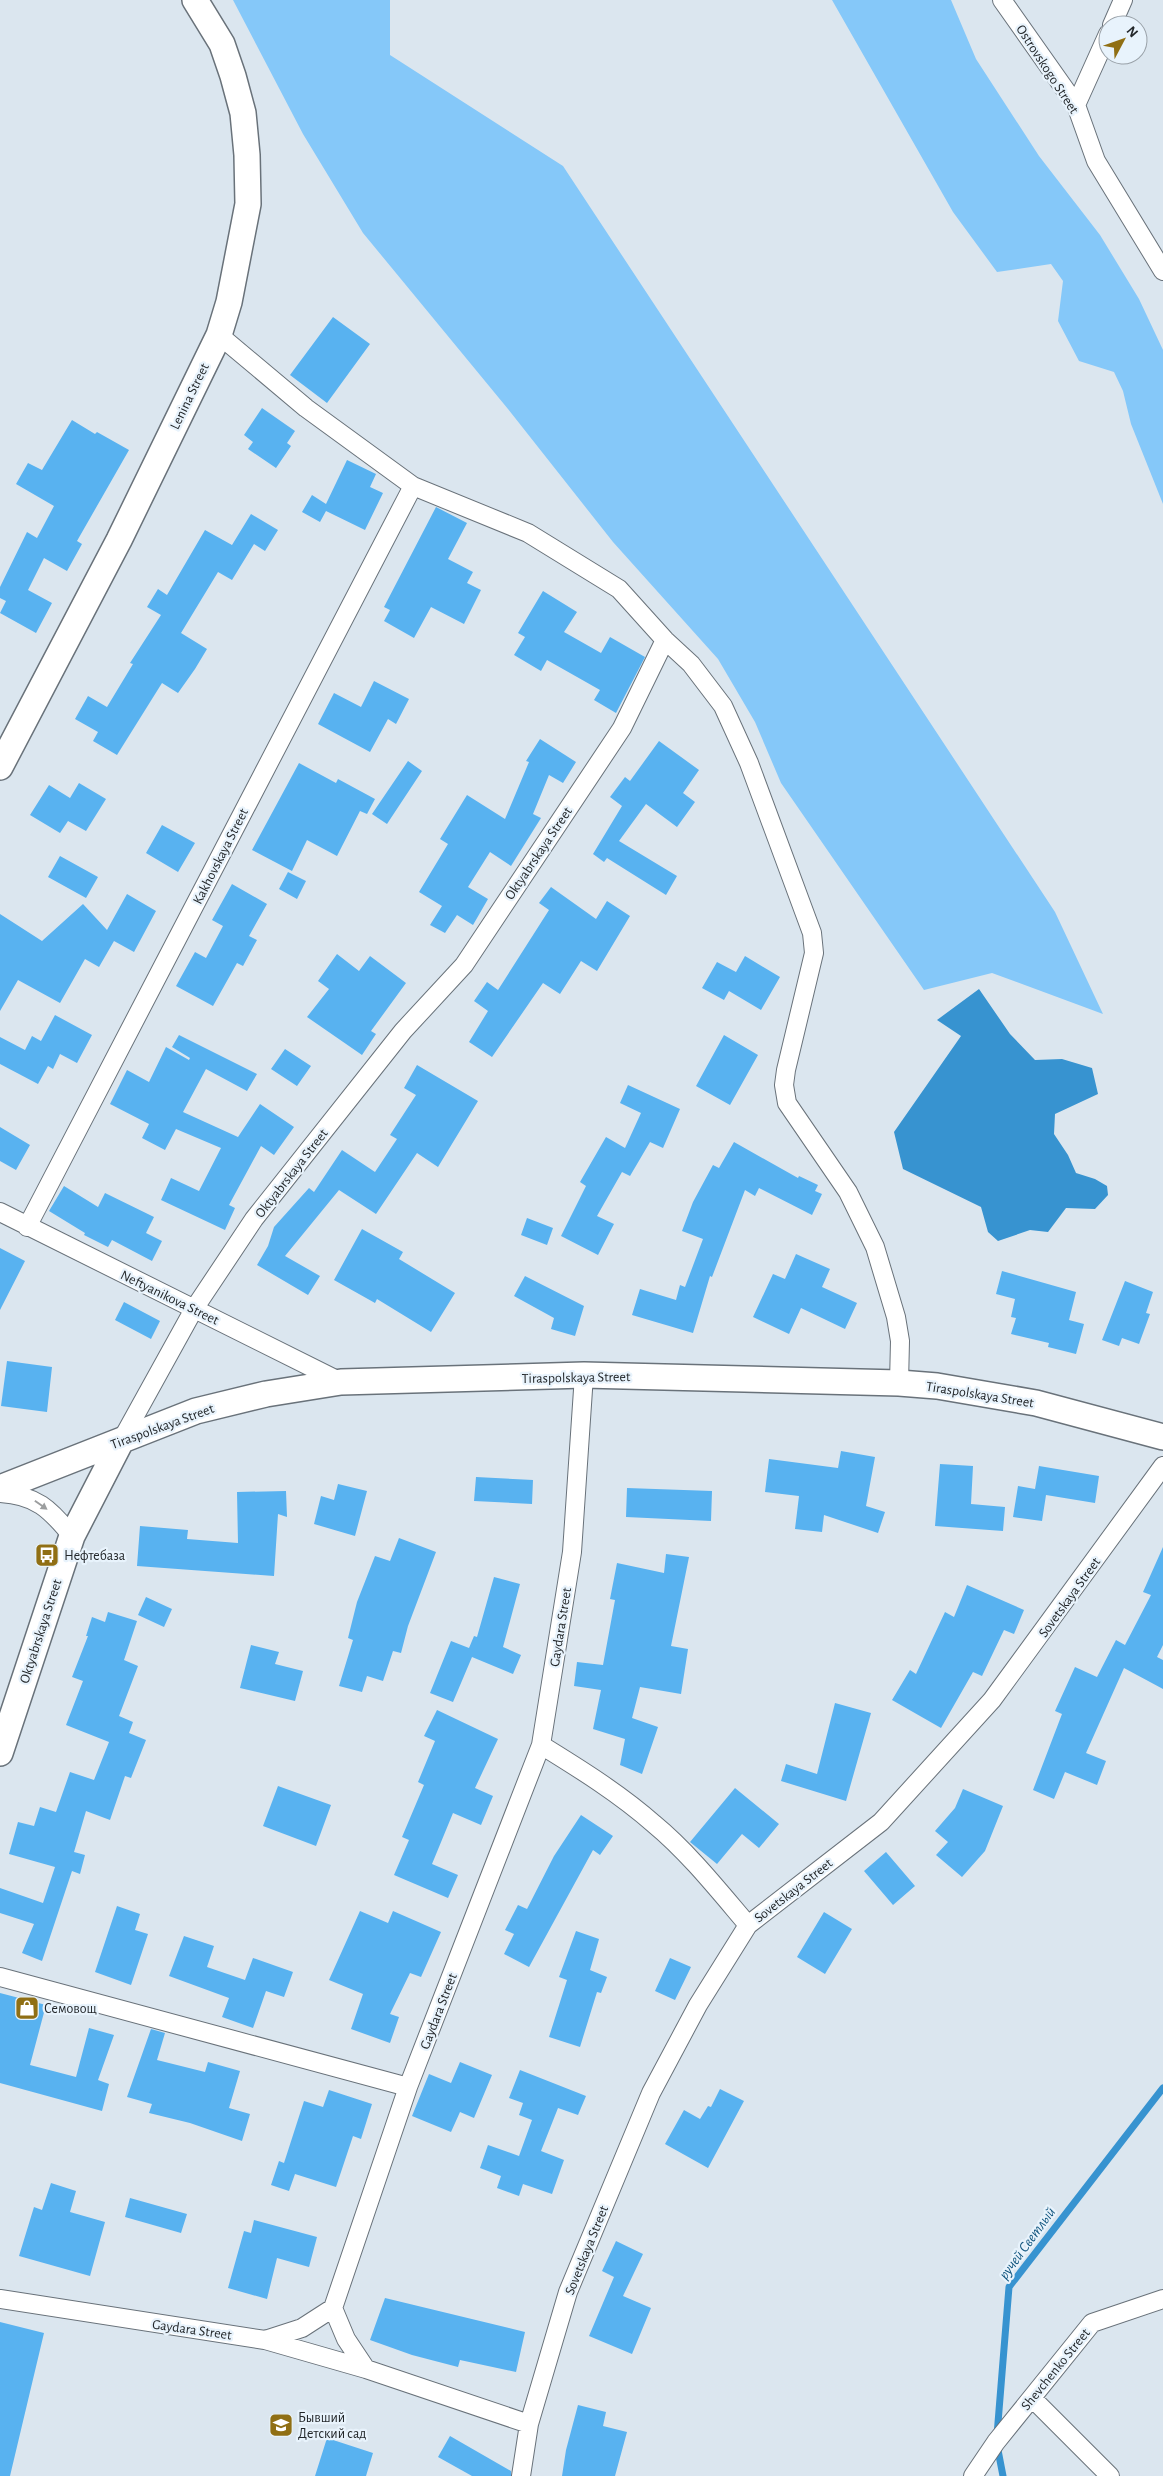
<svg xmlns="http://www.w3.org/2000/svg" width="1163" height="2476" viewBox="0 0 1163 2476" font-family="'Alegreya Sans',sans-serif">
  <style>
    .green { fill: #85c8f9 }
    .water { fill: #3793d0 }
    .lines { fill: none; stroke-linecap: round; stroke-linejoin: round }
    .stream { stroke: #3793d0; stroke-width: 7 }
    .building { fill: #58b2f0 }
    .street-casing { stroke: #69727a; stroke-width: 20 }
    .secondary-casing { stroke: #69727a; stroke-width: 28 }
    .street { stroke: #fff; stroke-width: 18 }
    .secondary { stroke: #fff; stroke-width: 25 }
    .oneway { fill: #9c9e9f }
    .labels { text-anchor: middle; stroke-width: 4.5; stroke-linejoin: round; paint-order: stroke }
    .street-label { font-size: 14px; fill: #23272a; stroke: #e8f3fc }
    .poi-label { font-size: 14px; fill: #23272a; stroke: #e8f3fc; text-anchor: start }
    .water-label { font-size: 15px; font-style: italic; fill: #12567f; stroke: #e8f3fc }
  </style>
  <rect width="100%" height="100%" fill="#dbe6ef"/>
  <!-- green -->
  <path class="green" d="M 233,0 L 390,0 L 390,55 L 563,166 L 1055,912 L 1103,1014 L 992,973 L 924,990 L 781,783 L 755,722 L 718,659 L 613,542 L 508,409 L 363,233 L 303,134 Z
    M 832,0 L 951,0 L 976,59 L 1039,156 L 1100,235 L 1139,299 L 1163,350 L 1163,504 L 1131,424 L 1123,391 L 1114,372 L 1079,361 L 1058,321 L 1063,281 L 1051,264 L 997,272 L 953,212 Z"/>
  <!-- water -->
  <path class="water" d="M 979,989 L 1010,1034 L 1035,1060 L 1062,1059 L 1092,1068 L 1098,1094 L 1055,1114 L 1054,1134 L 1068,1155 L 1076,1173 L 1095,1179 L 1107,1186 L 1108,1195 L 1095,1209 L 1066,1208 L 1048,1232 L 1030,1230 L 998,1241 L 988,1232 L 981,1207 L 903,1169 L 894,1132 L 961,1036 L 937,1020 Z"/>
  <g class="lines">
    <!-- stream -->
    <path class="stream" d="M 997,2435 L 1009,2287 L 1163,2088
      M 997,2445 L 1003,2476"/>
  </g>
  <!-- building -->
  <path class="building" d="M 333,317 L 370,344 L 327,403 L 290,375 Z
    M 262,408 L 295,431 L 287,443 L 291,446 L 276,468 L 248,449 L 253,442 L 244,435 Z
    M 72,420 L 95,434 L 97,432 L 129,450 L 77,541 L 82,544 L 67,571 L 44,558 L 28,590 L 52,603 L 36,633 L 0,613 L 6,601 L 0,598 L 0,587 L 27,532 L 37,538 L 54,506 L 16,484 L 28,463 L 42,470 Z
    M 347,460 L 376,474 L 370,487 L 383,493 L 365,530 L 326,511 L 320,522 L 302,512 L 312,495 L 326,504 Z
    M 436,507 L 467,523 L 448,559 L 473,572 L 467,583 L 481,590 L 464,624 L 431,607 L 414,638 L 384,621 L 390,610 L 384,607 Z
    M 251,514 L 278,530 L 265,551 L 254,544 L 232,580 L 218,572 L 181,633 L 207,649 L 195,669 L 178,693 L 162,683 L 117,755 L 93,741 L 98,732 L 75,719 L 88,696 L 107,707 L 133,664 L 130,663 L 161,615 L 147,607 L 158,589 L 167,595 L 205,530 L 232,545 Z
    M 543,591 L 577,612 L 564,632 L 601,653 L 610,637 L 645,657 L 616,713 L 594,700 L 600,690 L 547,660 L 541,671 L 514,655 L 525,637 L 518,633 Z
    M 374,681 L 409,699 L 396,724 L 388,719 L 370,752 L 318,724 L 334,693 L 361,707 Z
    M 540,739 L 576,762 L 563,783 L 549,775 L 533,814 L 541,818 L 511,866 L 490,852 L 468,887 L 488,899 L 473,925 L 457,915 L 445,933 L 430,925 L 442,906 L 419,892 L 448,844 L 440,839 L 467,795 L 505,819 L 529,762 L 526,761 Z
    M 659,741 L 699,770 L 683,793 L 695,802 L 677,827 L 646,804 L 619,841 L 677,876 L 666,895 L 607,858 L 604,862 L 593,854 L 622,806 L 610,797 L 625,777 L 630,781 Z
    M 408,761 L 422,771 L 387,824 L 372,814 Z
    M 299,763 L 336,783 L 338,779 L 375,799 L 367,814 L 360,811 L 337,856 L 307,840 L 292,871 L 252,850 Z
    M 79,783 L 106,799 L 86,831 L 68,821 L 60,833 L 30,815 L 49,785 L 70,798 Z
    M 162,825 L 195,843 L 178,872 L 146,853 Z
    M 60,856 L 98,877 L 86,898 L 48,877 Z
    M 288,872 L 306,881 L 297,899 L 279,889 Z
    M 232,884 L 267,904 L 249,936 L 257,940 L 243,966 L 237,963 L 213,1006 L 176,986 L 195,952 L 206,958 L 223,926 L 212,920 Z
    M 551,887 L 596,919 L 607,901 L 630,916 L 597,971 L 581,961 L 560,994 L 543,983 L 492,1057 L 469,1042 L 488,1011 L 474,1001 L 487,982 L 498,990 L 549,910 L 539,903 Z
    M 127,894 L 156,911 L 134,952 L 114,941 L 99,967 L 85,959 L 60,1003 L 18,980 L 0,1011 L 0,914 L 42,941 L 83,904 L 107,930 Z
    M 337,954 L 359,971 L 370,956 L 406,983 L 371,1031 L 376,1034 L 362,1055 L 307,1017 L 329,989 L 318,981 Z
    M 745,956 L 780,977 L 761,1010 L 729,991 L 724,1000 L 702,988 L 717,962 L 736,972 Z
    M 55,1015 L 92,1035 L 77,1063 L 60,1054 L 53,1069 L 48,1066 L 38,1084 L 0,1064 L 0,1037 L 25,1050 L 32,1036 L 41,1041 Z
    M 179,1035 L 257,1074 L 247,1091 L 206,1069 L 183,1112 L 238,1137 L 260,1104 L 294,1127 L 274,1155 L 261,1146 L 229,1205 L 235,1208 L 225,1230 L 161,1200 L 171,1178 L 199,1191 L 221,1148 L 176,1129 L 165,1150 L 142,1138 L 149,1124 L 110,1104 L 127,1070 L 149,1082 L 166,1047 L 189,1060 L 190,1058 L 172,1047 Z
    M 724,1035 L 758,1055 L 730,1105 L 696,1086 Z
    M 285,1049 L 311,1066 L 297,1086 L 271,1069 Z
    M 417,1065 L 478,1101 L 438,1167 L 417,1153 L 376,1214 L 339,1190 L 285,1256 L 320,1276 L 308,1295 L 257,1265 L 268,1246 L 274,1227 L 309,1188 L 314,1192 L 342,1150 L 375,1172 L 397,1139 L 390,1135 L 416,1095 L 404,1088 Z
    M 628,1085 L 680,1109 L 663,1148 L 650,1142 L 630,1176 L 622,1172 L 597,1216 L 614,1224 L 598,1255 L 561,1236 L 586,1186 L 580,1182 L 606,1137 L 625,1148 L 641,1113 L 620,1103 Z
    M 0,1127 L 30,1145 L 16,1170 L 0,1161 Z
    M 734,1142 L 798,1178 L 799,1176 L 818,1185 L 815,1191 L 822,1194 L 812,1215 L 759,1188 L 755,1196 L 745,1190 L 712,1277 L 710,1276 L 693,1333 L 632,1315 L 640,1289 L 676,1300 L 680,1285 L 685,1287 L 703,1239 L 682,1231 L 693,1202 L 713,1165 L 719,1168 Z
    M 64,1186 L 98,1207 L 105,1193 L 154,1217 L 146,1233 L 162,1241 L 152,1261 L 112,1240 L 108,1247 L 84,1235 L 85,1233 L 49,1211 Z
    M 527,1218 L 553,1228 L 547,1245 L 521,1235 Z
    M 362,1229 L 403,1252 L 399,1259 L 455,1293 L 431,1332 L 377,1299 L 375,1303 L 334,1280 Z
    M 0,1248 L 25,1261 L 0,1310 Z
    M 796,1254 L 830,1269 L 822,1287 L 857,1303 L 845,1329 L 801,1308 L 789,1334 L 753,1317 L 773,1274 L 785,1279 Z
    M 1002,1271 L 1076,1292 L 1069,1320 L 1084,1324 L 1076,1354 L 1048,1347 L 1049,1343 L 1011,1334 L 1016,1318 L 1011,1317 L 1015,1299 L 996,1294 Z
    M 525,1276 L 584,1306 L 575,1336 L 551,1329 L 554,1318 L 514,1296 Z
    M 1125,1281 L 1153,1292 L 1146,1313 L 1150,1314 L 1139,1344 L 1122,1338 L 1119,1346 L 1102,1340 Z
    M 124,1302 L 160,1321 L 151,1339 L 115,1320 Z
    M 7,1361 L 52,1367 L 47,1412 L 1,1406 Z
    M 841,1451 L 875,1457 L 866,1506 L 885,1512 L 878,1533 L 824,1515 L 822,1532 L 795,1529 L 799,1496 L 765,1492 L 769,1459 L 838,1468 Z
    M 940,1464 L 973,1466 L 971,1504 L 1005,1507 L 1003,1531 L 935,1526 Z
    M 1039,1466 L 1099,1476 L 1095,1503 L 1046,1495 L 1042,1521 L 1013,1517 L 1018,1486 L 1035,1489 Z
    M 476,1477 L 533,1480 L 532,1504 L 474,1501 Z
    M 338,1484 L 367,1491 L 355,1536 L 314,1524 L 321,1496 L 334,1500 Z
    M 627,1488 L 712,1491 L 711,1521 L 626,1517 Z
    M 286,1491 L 287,1517 L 278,1514 L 274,1576 L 137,1566 L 140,1526 L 188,1530 L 187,1539 L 238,1543 L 237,1492 Z
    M 399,1538 L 436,1552 L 408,1626 L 401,1653 L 393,1651 L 383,1681 L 367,1676 L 362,1692 L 339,1686 L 353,1640 L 348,1638 L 357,1602 L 375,1556 L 390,1561 Z
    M 1163,1547 L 1163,1645 L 1157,1657 L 1163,1660 L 1163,1689 L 1124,1668 L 1086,1753 L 1106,1761 L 1097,1785 L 1065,1772 L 1054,1799 L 1033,1790 L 1062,1714 L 1055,1711 L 1075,1667 L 1097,1677 L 1116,1640 L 1125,1645 L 1151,1595 L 1143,1592 Z
    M 666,1554 L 689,1557 L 671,1646 L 688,1649 L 681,1694 L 640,1687 L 632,1718 L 658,1727 L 642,1774 L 620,1765 L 625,1739 L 593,1729 L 601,1690 L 574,1686 L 577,1662 L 603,1665 L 615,1600 L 610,1599 L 617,1563 L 664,1573 Z
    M 494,1577 L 520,1584 L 503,1647 L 521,1655 L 513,1674 L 472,1657 L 453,1702 L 430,1693 L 451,1641 L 469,1648 L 474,1636 L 477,1637 Z
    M 967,1585 L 1024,1610 L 1014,1634 L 1004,1630 L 982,1676 L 973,1672 L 941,1728 L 892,1700 L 910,1670 L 916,1674 L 945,1612 L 954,1617 Z
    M 146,1597 L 172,1609 L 164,1627 L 138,1615 Z
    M 108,1612 L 137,1621 L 124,1660 L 138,1666 L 119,1716 L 133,1722 L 129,1733 L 146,1740 L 131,1778 L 125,1776 L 110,1820 L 86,1811 L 74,1852 L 85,1855 L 80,1874 L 72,1871 L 42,1961 L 22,1953 L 34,1924 L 0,1913 L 0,1888 L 43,1903 L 55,1867 L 9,1854 L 18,1822 L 34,1826 L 40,1807 L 56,1812 L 70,1772 L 94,1780 L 109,1742 L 66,1725 L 83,1681 L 72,1677 L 88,1636 L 86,1636 L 92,1617 L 105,1622 Z
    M 251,1645 L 279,1652 L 275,1664 L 303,1671 L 295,1701 L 240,1688 Z
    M 835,1703 L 871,1713 L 846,1801 L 781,1781 L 786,1764 L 817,1774 Z
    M 437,1710 L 498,1739 L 475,1788 L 493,1796 L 481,1825 L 453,1813 L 432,1864 L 458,1875 L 448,1898 L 394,1875 L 409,1840 L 402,1837 L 424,1785 L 418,1782 L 435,1741 L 424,1736 Z
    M 278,1786 L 331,1805 L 316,1846 L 263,1826 Z
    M 735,1788 L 779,1824 L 759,1848 L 742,1834 L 717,1864 L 690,1842 Z
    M 963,1789 L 1003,1806 L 985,1851 L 962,1877 L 936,1855 L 948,1842 L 935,1831 L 955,1808 Z
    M 581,1815 L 613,1836 L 600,1855 L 593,1850 L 529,1967 L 504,1954 L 514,1934 L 505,1930 L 518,1905 L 527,1909 L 554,1856 Z
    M 886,1852 L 915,1886 L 893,1905 L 864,1871 Z
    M 117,1906 L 140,1914 L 135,1930 L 148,1934 L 131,1985 L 95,1972 Z
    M 360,1911 L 388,1923 L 393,1911 L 441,1932 L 421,1977 L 410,1973 L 390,2014 L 399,2017 L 390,2043 L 351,2029 L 363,1994 L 329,1980 Z
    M 824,1912 L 852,1929 L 825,1974 L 797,1957 Z
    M 576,1931 L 599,1939 L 590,1970 L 607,1977 L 601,1993 L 597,1992 L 580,2047 L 549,2037 L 567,1980 L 559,1977 Z
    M 184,1936 L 214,1946 L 207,1967 L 245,1980 L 253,1958 L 293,1972 L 284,1997 L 266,1991 L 253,2028 L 222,2017 L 229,1998 L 169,1976 Z
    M 670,1958 L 691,1967 L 675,2000 L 655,1991 Z
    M 0,1993 L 46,2005 L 30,2065 L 76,2077 L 89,2028 L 114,2035 L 98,2080 L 109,2084 L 102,2111 L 0,2083 Z
    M 151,2029 L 165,2033 L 157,2060 L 205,2072 L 208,2062 L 240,2071 L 229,2108 L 250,2114 L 242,2141 L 190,2123 L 149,2113 L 152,2104 L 127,2097 Z
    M 460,2062 L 492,2075 L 474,2118 L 460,2112 L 451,2132 L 412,2116 L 429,2074 L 451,2083 Z
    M 520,2070 L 586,2096 L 578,2115 L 558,2108 L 541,2151 L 564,2160 L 552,2194 L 523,2184 L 519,2196 L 497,2188 L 501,2176 L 480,2168 L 488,2145 L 519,2156 L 532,2120 L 519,2115 L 523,2103 L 509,2098 Z
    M 720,2089 L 744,2101 L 708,2168 L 665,2144 L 684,2110 L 700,2119 L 708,2106 L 711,2107 Z
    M 329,2090 L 372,2104 L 361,2139 L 353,2136 L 336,2187 L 295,2174 L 289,2191 L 271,2185 L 279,2161 L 284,2163 L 304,2101 L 323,2107 Z
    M 51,2183 L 76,2191 L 70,2212 L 105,2222 L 90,2276 L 19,2256 L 34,2207 L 42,2210 Z
    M 130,2198 L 187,2214 L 181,2233 L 125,2217 Z
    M 254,2220 L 317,2237 L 309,2267 L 277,2258 L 267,2299 L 228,2288 L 244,2231 L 251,2233 Z
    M 616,2241 L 643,2254 L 623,2296 L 651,2308 L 632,2354 L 589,2336 L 614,2277 L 602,2271 Z
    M 385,2298 L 525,2332 L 516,2372 L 460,2360 L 458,2367 L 412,2355 L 370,2340 Z
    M 0,2322 L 44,2333 L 10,2476 L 0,2476 Z
    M 578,2405 L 606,2412 L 603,2426 L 627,2432 L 615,2476 L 562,2476 L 566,2450 Z
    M 450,2436 L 511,2471 L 511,2476 L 472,2476 L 438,2457 Z
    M 327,2438 L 373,2453 L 366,2476 L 315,2476 Z"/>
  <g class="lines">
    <!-- street casing -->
    <g class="street-casing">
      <path id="street" d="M 1002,0 L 1076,105 L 1096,161 L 1163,271
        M 1112,25 L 1123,0
        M 1076,105 L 1108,34
        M 219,335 L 306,408 L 413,486 L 528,533 L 619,589 L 665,640 L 691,664 L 723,706 L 749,763 L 812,933 L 814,953 L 786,1070 L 784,1085 L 787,1103 L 848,1192 L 875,1247 L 896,1317 L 900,1341 L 899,1383
        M 0,1212 L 341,1382
        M 27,1227 L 413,486
        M 121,1441 L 194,1309 L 254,1219 L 403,1031 L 464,965 L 622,728 L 665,640
        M 0,1493 C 36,1495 50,1509 72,1536
        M 541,1745 C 580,1769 620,1794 654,1824 C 688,1852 719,1891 748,1925
        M 0,1977 L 408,2087
        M 0,2299 L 265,2340 L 302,2328 L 333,2308 L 408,2087 L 541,1745 L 572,1552 L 584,1375
        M 333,2308 L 346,2339 L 366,2369 L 529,2424
        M 265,2340 L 366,2369
        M 1032,2398 L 1110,2476
        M 521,2476 L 529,2424 L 568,2292 L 651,2093 L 698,2005 L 748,1925 L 881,1822 L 992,1700 L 1163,1466
        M 973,2476 L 996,2442 L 1092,2323 L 1163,2299"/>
    </g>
    <!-- secondary casing -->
    <g class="secondary-casing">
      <path id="secondary" d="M 0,767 L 119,540 L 219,335 L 229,302 L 248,204 L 247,155 L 243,113 L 233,76 L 222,44 L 195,0
        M 0,1488 L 196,1411 L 266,1394 L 341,1382 L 584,1375 L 899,1383 L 937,1386 L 1036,1403 L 1163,1437
        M 0,1753 L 72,1536 L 121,1441"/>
    </g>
    <!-- street -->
    <use href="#street" class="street"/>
    <!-- secondary -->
    <use href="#secondary" class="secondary"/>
  </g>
  <!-- one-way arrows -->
  <defs><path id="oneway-solid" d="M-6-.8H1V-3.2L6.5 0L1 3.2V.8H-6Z" transform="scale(1.25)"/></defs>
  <use class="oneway" href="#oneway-solid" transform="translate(41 1505) rotate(35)"/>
  <!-- icons -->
  <defs>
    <g id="bus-square" transform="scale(1.25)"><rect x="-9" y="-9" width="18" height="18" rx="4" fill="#906f14" stroke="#e8f3fc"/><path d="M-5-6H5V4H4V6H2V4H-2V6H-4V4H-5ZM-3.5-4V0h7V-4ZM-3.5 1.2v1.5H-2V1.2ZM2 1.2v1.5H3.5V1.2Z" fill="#fff"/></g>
    <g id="shop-square" transform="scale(1.25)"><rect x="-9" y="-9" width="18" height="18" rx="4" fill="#906f14" stroke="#e8f3fc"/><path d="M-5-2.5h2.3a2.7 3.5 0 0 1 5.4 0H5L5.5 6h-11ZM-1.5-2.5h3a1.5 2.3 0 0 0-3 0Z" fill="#fff"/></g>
    <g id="school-square" transform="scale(1.25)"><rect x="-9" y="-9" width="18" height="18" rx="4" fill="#906f14" stroke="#e8f3fc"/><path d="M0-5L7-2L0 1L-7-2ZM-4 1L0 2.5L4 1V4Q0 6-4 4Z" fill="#fff"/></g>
  </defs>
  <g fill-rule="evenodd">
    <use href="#bus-square" x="47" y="1555"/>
    <use href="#shop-square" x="27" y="2008"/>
    <use href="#school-square" x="281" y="2425"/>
  </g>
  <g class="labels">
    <!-- street labels -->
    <g class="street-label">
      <text transform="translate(1048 69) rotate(57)" y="5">Ostrovskogo Street</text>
      <text transform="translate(189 396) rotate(-64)" y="5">Lenina Street</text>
      <text transform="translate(538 853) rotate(-56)" y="5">Oktyabrskaya Street</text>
      <text transform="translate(220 856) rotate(-63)" y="5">Kakhovskaya Street</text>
      <text transform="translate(291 1173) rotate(-52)" y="5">Oktyabrskaya Street</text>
      <text transform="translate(170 1297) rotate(26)" y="5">Neftyanikova Street</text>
      <text transform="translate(576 1377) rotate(-1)" y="5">Tiraspolskaya Street</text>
      <text transform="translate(980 1394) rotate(9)" y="5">Tiraspolskaya Street</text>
      <text transform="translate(162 1426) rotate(-20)" y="5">Tiraspolskaya Street</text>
      <text transform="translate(1069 1597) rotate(-54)" y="5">Sovetskaya Street</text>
      <text transform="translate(560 1627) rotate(-81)" y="5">Gaydara Street</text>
      <text transform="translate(40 1631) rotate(-72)" y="5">Oktyabrskaya Street</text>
      <text transform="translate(793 1890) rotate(-38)" y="5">Sovetskaya Street</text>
      <text transform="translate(438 2011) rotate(-69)" y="5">Gaydara Street</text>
      <text transform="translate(586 2250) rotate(-68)" y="5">Sovetskaya Street</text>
      <text transform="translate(192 2329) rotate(8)" y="5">Gaydara Street</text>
      <text transform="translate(1055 2369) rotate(-51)" y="5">Shevchenko Street</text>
    </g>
    <!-- poi labels -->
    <g class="poi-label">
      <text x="64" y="1560">Нефтебаза</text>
      <text x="44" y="2013">Семовощ</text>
      <text x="298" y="2422">Бывший<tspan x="298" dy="16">Детский сад</tspan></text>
    </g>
    <!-- water labels -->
    <g class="water-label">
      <text transform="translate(1027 2243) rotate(-54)" y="5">ручей Светлый</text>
    </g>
  </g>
  <!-- north arrow -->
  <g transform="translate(1123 40) rotate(49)"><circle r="24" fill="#e8f3fc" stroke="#99a1a8"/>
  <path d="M0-4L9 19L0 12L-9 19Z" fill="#906f14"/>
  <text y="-8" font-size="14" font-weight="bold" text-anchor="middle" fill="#23272a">N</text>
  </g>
</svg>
